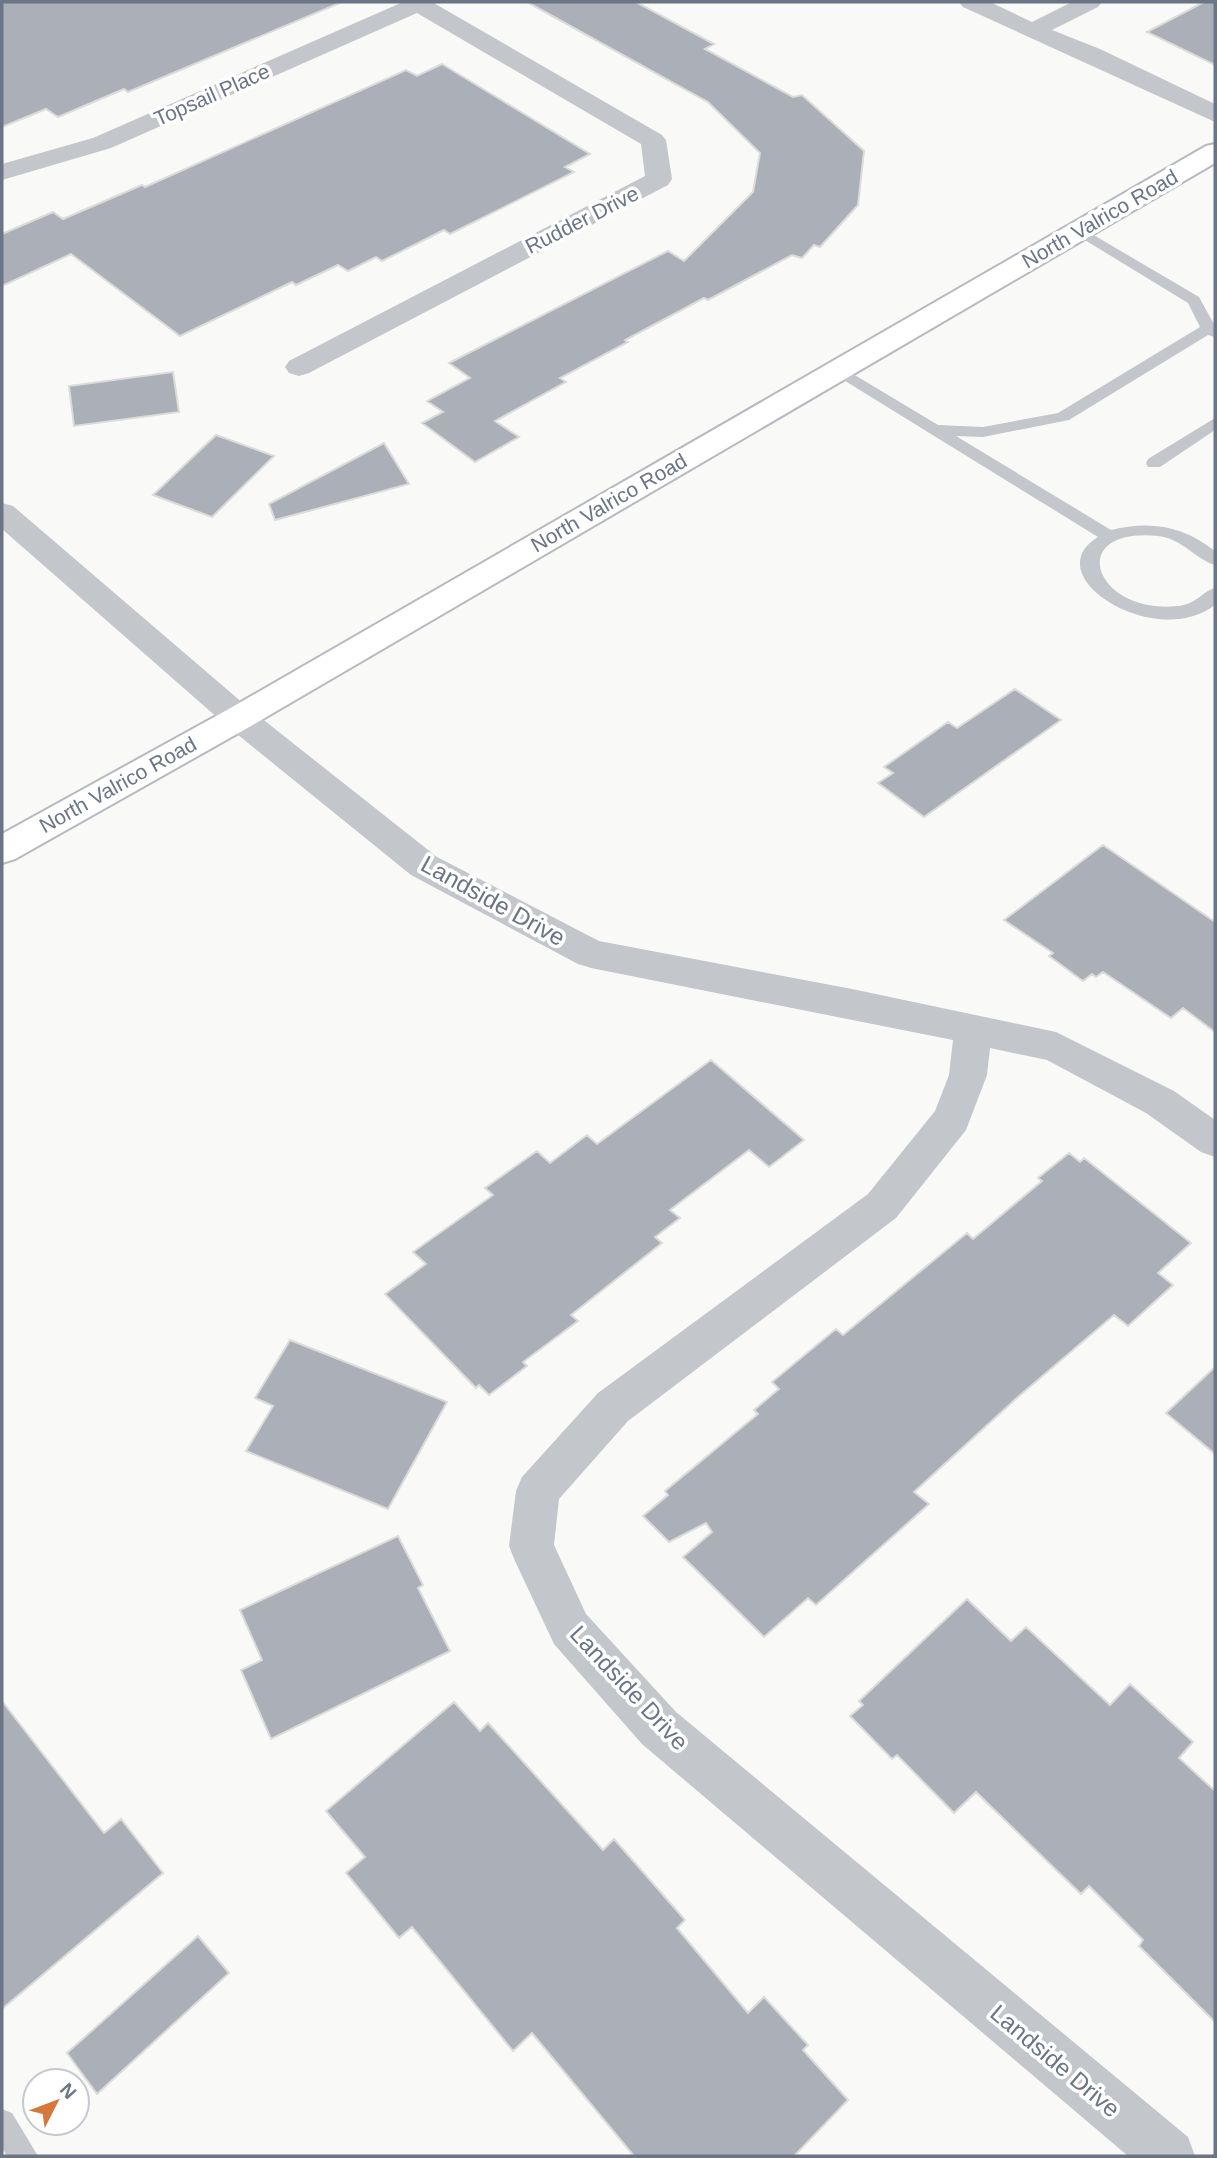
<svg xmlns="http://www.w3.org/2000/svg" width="1217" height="2158" viewBox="0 0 1217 2158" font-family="Arial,sans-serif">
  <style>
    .building { fill: #abb0b8; stroke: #dbdbda; stroke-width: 2 }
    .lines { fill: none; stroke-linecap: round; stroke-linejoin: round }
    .secondary-casing { stroke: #b6b9bf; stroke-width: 4 }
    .lane { fill: #c3c6ca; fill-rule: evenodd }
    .street { fill: #c3c6ca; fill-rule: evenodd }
    .secondary { fill: #fff; fill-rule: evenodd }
    .labels { text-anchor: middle; stroke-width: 7; stroke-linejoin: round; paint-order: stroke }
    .far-street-label { font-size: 21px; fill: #6b7586; stroke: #fff }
    .street-label { font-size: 24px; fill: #6b7586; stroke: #fff }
  </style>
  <rect width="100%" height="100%" fill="#f9f9f7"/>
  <!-- building -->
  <path class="building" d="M 2,2 L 342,2 L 128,92 L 124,89 L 58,117 L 46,109 L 2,127 Z
    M 527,2 L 636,2 L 714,44 L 705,49 L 793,97 L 802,95 L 864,151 L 858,205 L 820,247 L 814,245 L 802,258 L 792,255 L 708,300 L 704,298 L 625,340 L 628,342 L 560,378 L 566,382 L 495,421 L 519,437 L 475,462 L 422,423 L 443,412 L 427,401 L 470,378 L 449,363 L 668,251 L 684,261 L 753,192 L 760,153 L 708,102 Z
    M 1204,2 L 1215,2 L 1215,65 L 1147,32 Z
    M 442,64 L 590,154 L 565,167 L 574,172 L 450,234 L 444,230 L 382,261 L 376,257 L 348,271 L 338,265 L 296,285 L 292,282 L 180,336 L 71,254 L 2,286 L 2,234 L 53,212 L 63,219 L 142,185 L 145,187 L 406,70 L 417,76 Z
    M 173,372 L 179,412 L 74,426 L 69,386 Z
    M 216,435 L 274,456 L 212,517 L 153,495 Z
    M 384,443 L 409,484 L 275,520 L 269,504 Z
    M 1015,689 L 1061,720 L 924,817 L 878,783 L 893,773 L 884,767 L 948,722 L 957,728 Z
    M 1103,845 L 1215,922 L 1215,1032 L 1183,1008 L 1171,1018 L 1103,972 L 1096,977 L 1092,974 L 1083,981 L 1049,956 L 1053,953 L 1004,920 Z
    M 711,1060 L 804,1140 L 769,1167 L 749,1150 L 670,1210 L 680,1218 L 655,1237 L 662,1243 L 571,1315 L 578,1321 L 523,1362 L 527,1366 L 489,1395 L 479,1385 L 476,1388 L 385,1294 L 426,1264 L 413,1252 L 493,1195 L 485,1188 L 537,1151 L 550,1163 L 587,1135 L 597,1144 Z
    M 1069,1153 L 1080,1162 L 1084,1158 L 1191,1243 L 1158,1273 L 1173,1285 L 1128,1326 L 1114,1315 L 1019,1396 L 914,1492 L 929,1504 L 816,1605 L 808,1598 L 764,1637 L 683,1557 L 712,1532 L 706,1523 L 669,1542 L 643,1516 L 668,1495 L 665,1491 L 758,1414 L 754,1410 L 779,1389 L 772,1382 L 836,1329 L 843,1335 L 967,1233 L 973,1239 L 1042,1181 L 1038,1178 Z
    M 290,1340 L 447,1402 L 388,1509 L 246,1451 L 273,1406 L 255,1398 Z
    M 1215,1367 L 1215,1454 L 1166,1413 Z
    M 398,1536 L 423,1585 L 418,1588 L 450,1651 L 271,1739 L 241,1670 L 262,1660 L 240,1610 Z
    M 967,1599 L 1011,1641 L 1026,1627 L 1110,1705 L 1130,1684 L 1193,1742 L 1179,1758 L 1215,1791 L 1215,2022 L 1139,1946 L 1143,1940 L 1089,1886 L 1081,1894 L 976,1792 L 954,1813 L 897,1755 L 892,1759 L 850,1716 L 863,1705 L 859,1701 Z
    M 2,1701 L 104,1833 L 121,1819 L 163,1873 L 2,2009 Z
    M 454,1702 L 480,1731 L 488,1723 L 603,1850 L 614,1839 L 685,1920 L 677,1928 L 748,2013 L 764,1997 L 808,2045 L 803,2050 L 848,2100 L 794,2156 L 634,2156 L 532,2033 L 513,2051 L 412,1927 L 399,1938 L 346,1873 L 365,1857 L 326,1811 Z
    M 198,1936 L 229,1973 L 97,2094 L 67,2053 Z"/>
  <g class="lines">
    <!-- secondary casing -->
    <g class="secondary-casing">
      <path id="secondary" d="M 1215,144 L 1215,163 L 251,726 L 15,859 L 2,863 L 2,834 L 227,710 L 1206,146 Z"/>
    </g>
    <!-- lane -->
    <path class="lane" d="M 1080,227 L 1199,297 L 1215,326 L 1215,337 L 1208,335 L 1069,420 L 983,437 L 956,436 L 1111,530 C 1151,520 1183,526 1215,551 L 1215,565 C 1195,559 1183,539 1158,536 C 1063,527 1095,615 1177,606 C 1196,605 1201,592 1215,588 L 1215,605 C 1156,651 1034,576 1098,537 L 829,371 L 831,368 L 843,368 L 938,425 L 983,427 L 1058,413 L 1200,327 L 1188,303 L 1075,234 L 1073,231 Z
      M 1215,418 L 1215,430 L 1160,467 L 1148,467 L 1146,463 L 1148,459 Z
      M 2,2109 L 12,2113 L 38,2156 L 7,2156 L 2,2148 Z"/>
    <!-- street -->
    <path class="street" d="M 403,2 L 432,2 L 662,135 L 666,140 L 672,179 L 668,185 L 309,373 L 299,376 L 289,373 L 285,367 L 289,361 L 645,176 L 641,144 L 417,13 L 111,148 L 2,180 L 2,164 L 93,138 Z
      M 959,2 L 990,2 L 1032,22 L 1072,2 L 1102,2 L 1098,7 L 1052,30 L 1100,49 L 1215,104 L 1215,122 L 963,7 Z
      M 2,503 L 13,506 L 251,710 L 437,857 L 599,941 L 852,989 L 1056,1032 L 1174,1091 L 1215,1120 L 1215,1157 L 1201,1152 L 1146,1113 L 1047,1060 L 990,1048 L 987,1075 L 966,1130 L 896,1218 L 628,1421 L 559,1499 L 554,1545 L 586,1614 L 676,1712 L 1188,2137 L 1195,2156 L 1128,2156 L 642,1744 L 554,1644 L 515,1561 L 509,1546 L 516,1491 L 522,1477 L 598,1393 L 868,1194 L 935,1111 L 949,1075 L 953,1040 L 591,968 L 578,964 L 411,875 L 227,726 L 2,529 Z"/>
    <!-- secondary -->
    <use href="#secondary" class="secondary"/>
  </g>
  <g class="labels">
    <!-- far-street labels -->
    <g class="far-street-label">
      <text transform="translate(212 95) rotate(-24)" y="7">Topsail Place</text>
      <text transform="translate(1100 219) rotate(-30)" y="7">North Valrico Road</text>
      <text transform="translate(582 220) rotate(-27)" y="7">Rudder Drive</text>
      <text transform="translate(609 503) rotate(-30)" y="7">North Valrico Road</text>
      <text transform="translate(118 785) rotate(-29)" y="7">North Valrico Road</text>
    </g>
    <!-- street labels -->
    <g class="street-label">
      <text transform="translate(493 901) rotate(29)" y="8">Landside Drive</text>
      <text transform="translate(629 1688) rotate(47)" y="8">Landside Drive</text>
      <text transform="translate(1055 2061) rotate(40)" y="8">Landside Drive</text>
    </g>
  </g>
  <!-- border -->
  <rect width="1217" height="2158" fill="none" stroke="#6b7586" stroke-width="7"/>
  <!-- north arrow -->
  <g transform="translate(56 2102) rotate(48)"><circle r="33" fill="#ffffff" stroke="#c4c8cf" stroke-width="2"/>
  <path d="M0-5L12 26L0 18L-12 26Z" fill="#d6783b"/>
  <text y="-10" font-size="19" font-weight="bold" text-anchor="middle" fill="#6b7586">N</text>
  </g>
</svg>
